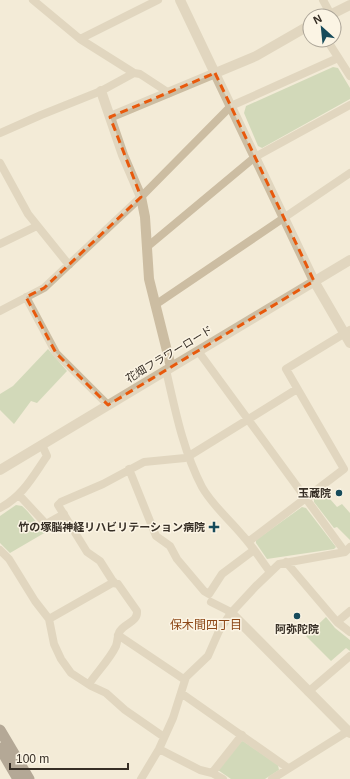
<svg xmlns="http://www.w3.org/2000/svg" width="350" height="779" viewBox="0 0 350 779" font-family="Helvetica,'Noto Sans JP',sans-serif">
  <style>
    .green { fill: #acc496 }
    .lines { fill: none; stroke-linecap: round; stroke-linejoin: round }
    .minor { stroke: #ccbda2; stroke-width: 8 }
    .tertiary { stroke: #ccbda2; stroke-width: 10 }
    .trunk { stroke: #695848; stroke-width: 11 }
    .marked { fill: none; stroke: #e8590c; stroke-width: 3; stroke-dasharray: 8 5; stroke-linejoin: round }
    .poi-dot { fill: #174b5b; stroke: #fbf4e4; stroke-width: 1.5 }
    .labels { text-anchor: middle; stroke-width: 3; stroke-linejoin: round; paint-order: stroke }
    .street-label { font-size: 11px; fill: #362e25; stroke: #fbf4e4 }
    .poi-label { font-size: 11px; font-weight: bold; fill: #362e25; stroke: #fbf4e4; text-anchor: end }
    .neighbourhood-label { font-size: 12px; fill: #8d4817; stroke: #fbf4e4 }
  </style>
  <rect width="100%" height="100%" fill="#f3ebd7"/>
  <!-- green -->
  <path class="green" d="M 333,67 L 338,68 L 350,88 L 350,99 L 262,148 L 258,146 L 244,113 L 246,106 Z
    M 48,349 L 67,371 L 37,403 L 31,401 L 14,424 L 0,410 L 0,394 L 13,386 Z
    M 324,492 L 337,507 L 342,504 L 350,513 L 350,540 L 337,527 L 334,528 L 314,502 L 314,499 Z
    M 16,505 L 22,506 C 28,511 32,517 37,523 C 40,527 43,528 46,532 L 10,553 L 0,543 L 0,516 Z
    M 302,507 L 306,508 L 336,547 L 334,549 L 267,559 L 256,543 L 256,540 Z
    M 326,617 L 335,628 L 350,640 L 350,651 L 346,648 L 331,661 L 306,636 Z
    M 243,741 L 278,765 L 279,770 L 265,779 L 231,779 L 218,770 L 240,742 Z"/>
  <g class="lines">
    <!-- minor -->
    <path class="minor" d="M 33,0 L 80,39 L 134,73 L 140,74 L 169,93
      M 323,0 L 331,15
      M 80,39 L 158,0
      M 327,40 L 350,76
      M 0,133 L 41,115 L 101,91 L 134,73
      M 0,163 L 28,214 L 69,265
      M 0,244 L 37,226
      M 147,247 L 255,157 L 350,105
      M 26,297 L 56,353 L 108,405
      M 155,305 L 350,173
      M 0,311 L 44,288 L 141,197 L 231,106 L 338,58
      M 198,351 L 345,552
      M 166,370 C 175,409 183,451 202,487 C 212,505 230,520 243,536 C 253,547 261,560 270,572
      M 129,469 L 156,536 L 170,546 L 177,559 L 204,591 L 209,594 L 222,574 L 254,550
      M 19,495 L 46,524 L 64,514
      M 0,508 C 23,496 33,476 47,456 L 42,445
      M 248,542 L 344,469 L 286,369 L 350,330
      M 0,550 L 9,559 L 35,601 L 49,619 L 54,644 L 61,659 L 71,673 L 91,686 L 106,693 L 125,710 L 164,737
      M 286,562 L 337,622 L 350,632
      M 211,602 L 227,610 L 231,613
      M 49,619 L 114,582
      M 337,622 L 350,611
      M 118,635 L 185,680
      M 89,684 C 97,672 110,659 116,646 C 118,641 117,635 120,631 C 125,623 138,622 137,611 L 118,584 L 114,583 L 100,561 L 87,552 L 58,505 L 61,502 L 103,484 L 144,462 L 185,458 L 189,456 L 297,389
      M 308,692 L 350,656
      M 181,693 L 288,768
      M 159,749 L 200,770 L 212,773 L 223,779
      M 212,773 L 242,735
      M 141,779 L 159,749 L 173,718 L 186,677 L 208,656 L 219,631 L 231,613 L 256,586 L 279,564 L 345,552 L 350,547
      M 272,779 L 350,730"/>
    <!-- tertiary -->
    <path class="tertiary" d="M 180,0 L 314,281 L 350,343
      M 328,16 L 350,5
      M 101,91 L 123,155 L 141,197 L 145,217 L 149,279 L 171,367
      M 110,117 L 256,56 L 310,25
      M 0,470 L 350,260
      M 231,613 L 350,733"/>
    <!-- trunk -->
    <path class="trunk" d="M 0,730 L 29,779
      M 0,748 L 18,779"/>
  </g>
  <!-- marked area -->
  <path d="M0 0H350V779H0ZM 215,73 L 314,281 L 108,405 L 56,353 L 26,297 L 44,288 L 141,197 L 110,117 Z" fill="#f3ebd7" fill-opacity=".55" fill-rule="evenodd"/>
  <path class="marked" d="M 215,73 L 314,281 L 108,405 L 56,353 L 26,297 L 44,288 L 141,197 L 110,117 Z"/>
  <!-- markers -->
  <g class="poi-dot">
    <circle cx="339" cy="493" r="4"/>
    <path d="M212 521h4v4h4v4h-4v4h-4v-4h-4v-4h4z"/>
    <circle cx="297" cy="616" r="4"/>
  </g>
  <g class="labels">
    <!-- street labels -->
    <g class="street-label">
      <text transform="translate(169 354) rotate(-31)" y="4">花畑フラワーロード</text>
    </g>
    <!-- poi labels -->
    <g class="poi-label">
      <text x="331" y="497">玉蔵院</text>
      <text x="205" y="531">竹の塚脳神経リハビリテーション病院</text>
      <text x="297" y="633" text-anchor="middle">阿弥陀院</text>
    </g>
    <!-- neighbourhood labels -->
    <g class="neighbourhood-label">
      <text x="206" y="629">保木間四丁目</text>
    </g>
  </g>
  <!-- north arrow -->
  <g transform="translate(322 28) rotate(333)"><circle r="19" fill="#fbf4e4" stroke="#aca598"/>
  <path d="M0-3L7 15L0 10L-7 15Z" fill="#174b5b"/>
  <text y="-6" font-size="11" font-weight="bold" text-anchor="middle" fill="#362e25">N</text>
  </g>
  <!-- scale -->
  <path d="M10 763v6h118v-6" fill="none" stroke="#362e25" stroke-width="2"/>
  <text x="16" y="763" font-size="12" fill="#362e25" stroke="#fbf4e4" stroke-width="3" paint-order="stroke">100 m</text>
</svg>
